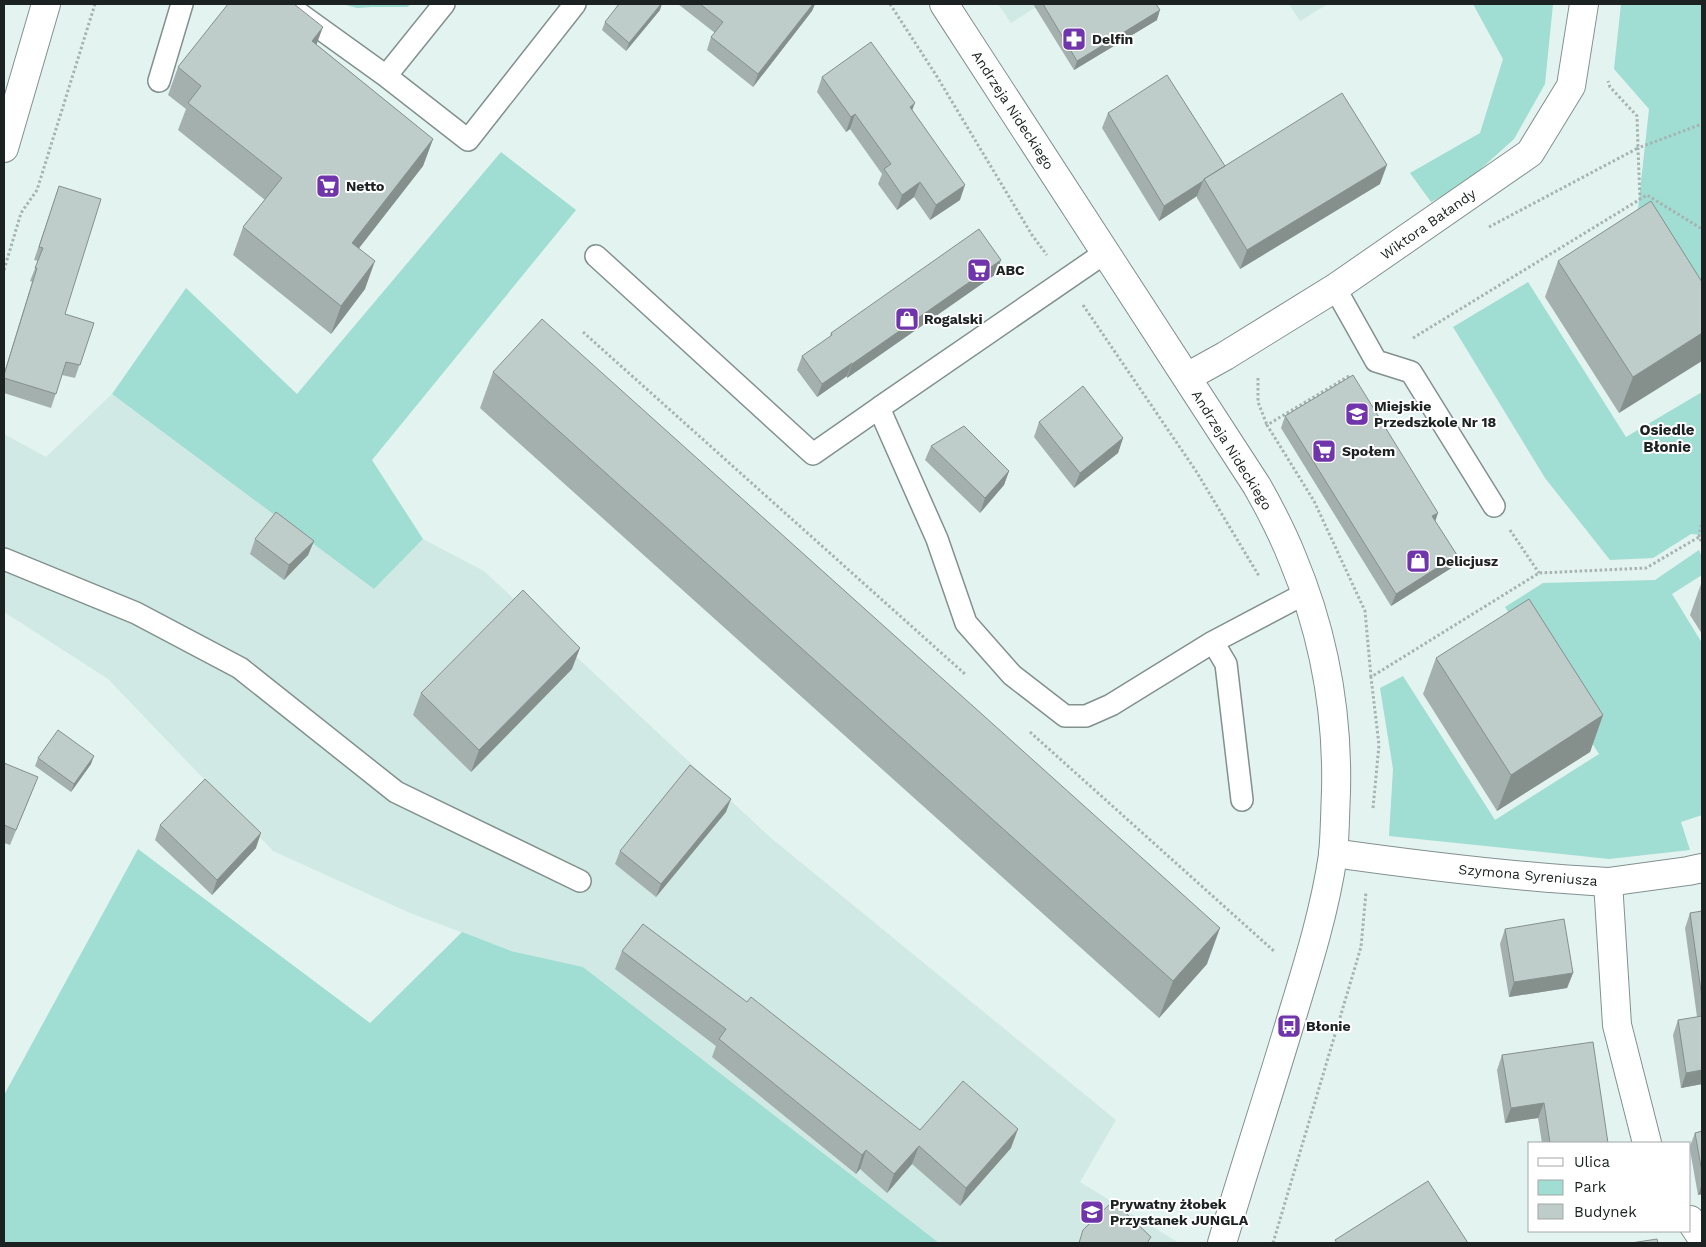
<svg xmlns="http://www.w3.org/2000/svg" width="1706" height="1247" viewBox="0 0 1706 1247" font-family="'Work Sans',sans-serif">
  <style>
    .built { fill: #d0e9e4 }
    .green { fill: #a0ddd2 }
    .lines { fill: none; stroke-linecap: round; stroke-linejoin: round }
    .service-casing { stroke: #82918e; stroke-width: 24 }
    .minor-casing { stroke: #82918e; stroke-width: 30 }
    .tertiary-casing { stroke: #82918e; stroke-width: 30 }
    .path { stroke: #a6b3b1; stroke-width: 3; stroke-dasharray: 2.5 2.5; stroke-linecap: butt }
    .service { stroke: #fff; stroke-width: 21 }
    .minor { stroke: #fff; stroke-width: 28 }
    .tertiary { stroke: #fff; stroke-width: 28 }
    .wall { fill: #a3b0ae }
    .shaded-wall { fill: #85908d }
    .building { fill: #becdca; stroke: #85908d }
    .labels { text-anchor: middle; stroke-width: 4; stroke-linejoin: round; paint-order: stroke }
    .poi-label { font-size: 14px; font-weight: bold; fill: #1c2221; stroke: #fff; text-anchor: start }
    .street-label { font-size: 14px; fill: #1c2221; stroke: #fff }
    .neighbourhood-label { font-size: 15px; font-weight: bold; fill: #1c2221; stroke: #fff }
  </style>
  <rect width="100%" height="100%" fill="#e3f3f0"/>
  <!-- built -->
  <path class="built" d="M 998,4 L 1041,4 L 1011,23 Z
    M 1289,4 L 1328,4 L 1300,21 Z
    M 112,394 L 374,589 L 423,539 L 484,571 L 771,838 L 1116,1120 L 1080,1182 L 1179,1243 L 939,1243 L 583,967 L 511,951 L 410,913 L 273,851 L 108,679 L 4,612 L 4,434 L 46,457 Z"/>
  <!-- green -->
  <path class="green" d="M 342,4 L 412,4 L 407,7 L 372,7 L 357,8 Z
    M 1473,4 L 1553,4 L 1545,84 L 1514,139 L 1463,185 L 1431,202 L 1410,173 L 1480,133 L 1503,59 Z
    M 1621,4 L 1702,4 L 1702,319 L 1637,218 L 1649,109 L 1614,69 Z
    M 501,152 L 576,210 L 372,460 L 423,539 L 374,589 L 112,394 L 186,288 L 297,394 Z
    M 1528,282 L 1626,437 L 1702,392 L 1702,535 L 1691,534 L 1653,558 L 1610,560 L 1545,478 L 1453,327 Z
    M 1699,550 L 1702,557 L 1702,575 L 1672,594 L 1702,643 L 1702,815 L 1681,822 L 1690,850 L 1609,859 L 1389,836 L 1393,769 L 1380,688 L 1403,676 L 1495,820 L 1599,754 L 1505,607 L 1543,583 L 1655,580 Z
    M 138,849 L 370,1023 L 462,932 L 511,951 L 583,967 L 939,1243 L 4,1243 L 4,1095 Z"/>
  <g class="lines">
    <!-- service casing -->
    <g class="service-casing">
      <path id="service" d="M 286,4 L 386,76 L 444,4
        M 386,76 L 468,140 L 575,4
        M 159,81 L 182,4
        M 1106,252 L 879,408 L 937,539 L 966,623 L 1012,675 L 1065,716 L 1086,716 L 1111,705 L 1213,642 L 1306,593
        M 596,256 L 813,454 L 879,408
        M 1335,288 L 1376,361 L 1411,372 L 1494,506
        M 4,559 L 136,613 L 240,668 L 396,792 L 580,881
        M 1213,642 L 1226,664 L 1242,800"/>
    </g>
    <!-- minor casing -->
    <g class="minor-casing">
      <path id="minor" d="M 1187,377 L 1225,356 L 1335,288 L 1530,153 L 1571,86 L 1584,4
        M 1333,853 C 1425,866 1515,877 1608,882 L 1617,1025 L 1647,1143
        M 1608,882 L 1688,871 L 1702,868
        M 1690,1220 L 1702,1238"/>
    </g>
    <!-- tertiary casing -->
    <g class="tertiary-casing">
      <path id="tertiary" d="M 944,4 L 1257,486 C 1270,509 1282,532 1292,557 C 1323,631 1338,712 1336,792 C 1335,813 1335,835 1333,855 C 1325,909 1309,961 1293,1013 C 1270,1090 1245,1166 1222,1243
        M 4,148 L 46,4"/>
    </g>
    <!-- path -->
    <path class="path" d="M 890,4 L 936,75 L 1032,235 L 1047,255
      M 1640,200 L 1638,148 L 1702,124
      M 1489,227 L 1638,148 L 1637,116 L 1610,87 L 1608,81
      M 4,270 L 21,213 L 37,190 L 95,4
      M 1083,305 L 1196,471 L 1259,576
      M 583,332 L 966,675
      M 1413,338 L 1647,195 L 1702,229
      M 1349,376 L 1267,425 L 1314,501 L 1365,611 L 1371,677
      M 1258,378 L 1258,402 L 1267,425
      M 1510,530 L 1539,573
      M 1699,537 L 1702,521
      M 1030,732 L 1275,952
      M 1373,808 L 1379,745 L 1371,677 L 1539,573 L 1646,568 L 1699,537 L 1702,543
      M 1273,1243 L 1361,947 L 1366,892"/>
    <!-- service -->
    <use href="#service" class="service"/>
    <!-- minor -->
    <use href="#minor" class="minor"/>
    <!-- tertiary -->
    <use href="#tertiary" class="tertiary"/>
  </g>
  <!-- wall -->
  <path class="wall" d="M 678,4 L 815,4 L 812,11 L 753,87 L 707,50 L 711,37 L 715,33 Z
    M 1033,4 L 1156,4 L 1157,20 L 1074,70 Z
    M 660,10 L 626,51 L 602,30 L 605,22 Z
    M 317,45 L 433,139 L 423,166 L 359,248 L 365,289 L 331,334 L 233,255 L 243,227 L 265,200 L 178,130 L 186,109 L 168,95 L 178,67 Z
    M 822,77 L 912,110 L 960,200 L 930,220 L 914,197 L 897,210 L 878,184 L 882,174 L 850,129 L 846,132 L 817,92 Z
    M 1108,113 L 1225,166 L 1380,184 L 1240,269 L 1197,198 L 1197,196 L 1159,221 L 1102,128 Z
    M 59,186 L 65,314 L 94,323 L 75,378 L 62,375 L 51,408 L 4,393 L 4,373 L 32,282 L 30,281 L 38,261 L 34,260 Z
    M 1558,261 L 1702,282 L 1619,413 L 1545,297 Z
    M 996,274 L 847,378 L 847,376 L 817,397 L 797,370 L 802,356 L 830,337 L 831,333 Z
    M 493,372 L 1207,964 L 1159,1018 L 480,408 Z
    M 1285,416 L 1435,521 L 1457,555 L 1453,567 L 1391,606 L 1281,428 Z
    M 1039,422 L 1123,438 L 1118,453 L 1074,488 L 1034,437 Z
    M 931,446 L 1009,471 L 1004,485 L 980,513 L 925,460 Z
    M 255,539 L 314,541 L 308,555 L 284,580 L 250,554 Z
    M 1702,581 L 1702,634 L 1690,615 Z
    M 1436,658 L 1603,715 L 1590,752 L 1497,811 L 1423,694 Z
    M 572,669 L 471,772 L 413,715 L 421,693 Z
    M 38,758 L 91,764 L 71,792 L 35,766 Z
    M 4,763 L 32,792 L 10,845 L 4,843 Z
    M 726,812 L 656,897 L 615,864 L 620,851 Z
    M 160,825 L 256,848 L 212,895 L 155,840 Z
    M 1702,911 L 1702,1084 L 1681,1088 L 1673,1035 L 1678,1020 L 1697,1017 L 1685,928 L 1690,913 Z
    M 1505,929 L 1573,973 L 1567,988 L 1509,997 L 1500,944 Z
    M 622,951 L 920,1130 L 1011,1148 L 960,1206 L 912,1164 L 887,1193 L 860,1169 L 856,1174 L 712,1057 L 716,1046 L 615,969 Z
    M 1502,1055 L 1608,1143 L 1542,1143 L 1538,1118 L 1505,1123 L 1497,1070 Z
    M 1702,1131 L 1702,1194 L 1698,1195 L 1690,1150 L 1690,1146 L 1695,1133 Z"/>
  <!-- shaded-wall -->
  <path class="shaded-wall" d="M 661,4 L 662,4 L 660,10 L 626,51 L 629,43 Z
    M 813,4 L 815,4 L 812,11 L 753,87 L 758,74 Z
    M 1160,10 L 1157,20 L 1074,70 L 1077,61 Z
    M 323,27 L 313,54 L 312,41 Z
    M 915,103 L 909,118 L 910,107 Z
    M 855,114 L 850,129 L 846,132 L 851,117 Z
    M 433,139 L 423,166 L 342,270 L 352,243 Z
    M 1387,165 L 1380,184 L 1240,269 L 1247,250 Z
    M 1203,181 L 1197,196 L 1159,221 L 1164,206 Z
    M 920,182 L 914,197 L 897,210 L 902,195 Z
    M 965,185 L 960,200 L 930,220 L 936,205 Z
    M 1001,260 L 996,274 L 847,378 L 852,364 Z
    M 375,261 L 365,289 L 331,334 L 341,306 Z
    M 1702,333 L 1702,361 L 1619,413 L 1633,377 Z
    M 852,363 L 847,376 L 817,397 L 822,384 Z
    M 1123,438 L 1118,453 L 1074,488 L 1080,473 Z
    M 1009,471 L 1004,485 L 980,513 L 985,498 Z
    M 1438,513 L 1434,525 L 1432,516 Z
    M 314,541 L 308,555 L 284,580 L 289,565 Z
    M 1457,555 L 1453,567 L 1391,606 L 1396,594 Z
    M 580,648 L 572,669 L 471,772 L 479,750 Z
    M 1603,715 L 1590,752 L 1497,811 L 1511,775 Z
    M 94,756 L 91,764 L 71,792 L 74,784 Z
    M 731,799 L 726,812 L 656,897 L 661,884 Z
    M 261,833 L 256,848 L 212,895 L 217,880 Z
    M 1220,928 L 1207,964 L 1159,1018 L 1173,981 Z
    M 1573,973 L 1567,988 L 1509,997 L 1514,982 Z
    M 1702,1070 L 1702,1084 L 1681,1088 L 1686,1073 Z
    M 1544,1103 L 1538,1118 L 1505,1123 L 1511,1108 Z
    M 1018,1129 L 1011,1148 L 960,1206 L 966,1188 Z
    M 919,1146 L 912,1164 L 887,1193 L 894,1174 Z
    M 866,1150 L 860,1169 L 856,1174 L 862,1155 Z
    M 1702,1184 L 1702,1194 L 1698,1195 Z"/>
  <!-- building -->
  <path class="building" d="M 228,4 L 294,4 L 323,27 L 312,41 L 433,139 L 352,243 L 375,261 L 341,306 L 243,227 L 282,178 L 188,103 L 201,86 L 178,67 Z
    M 619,4 L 661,4 L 629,43 L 605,22 Z
    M 700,4 L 813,4 L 758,74 L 711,37 L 723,22 Z
    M 1043,4 L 1156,4 L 1160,10 L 1077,61 Z
    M 871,42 L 915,103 L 910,107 L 965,185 L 936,205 L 920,182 L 902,195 L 884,169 L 891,164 L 855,114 L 851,117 L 822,77 Z
    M 1167,75 L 1225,166 L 1204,179 L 1203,181 L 1164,206 L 1108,113 Z
    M 1342,93 L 1387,165 L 1247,250 L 1204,179 Z
    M 59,186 L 101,199 L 65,314 L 94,323 L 80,365 L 66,362 L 56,394 L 4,378 L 4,375 L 37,268 L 35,268 L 43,248 L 39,247 Z
    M 1651,201 L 1702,282 L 1702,333 L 1633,377 L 1558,261 Z
    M 979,229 L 1001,260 L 852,364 L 852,363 L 822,384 L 802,356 L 832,335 L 831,333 Z
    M 542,319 L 1220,928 L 1173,981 L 493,372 Z
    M 1353,375 L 1438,513 L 1432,516 L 1457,555 L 1396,594 L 1285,416 Z
    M 1083,386 L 1123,438 L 1080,473 L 1039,422 Z
    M 964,426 L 1009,471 L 985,498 L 931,446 Z
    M 276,512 L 314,541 L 289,565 L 255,539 Z
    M 523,590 L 580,648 L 479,750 L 421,693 Z
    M 1529,599 L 1603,715 L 1511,775 L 1436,658 Z
    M 58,730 L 94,756 L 74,784 L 38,758 Z
    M 4,763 L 38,777 L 16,830 L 4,825 Z
    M 690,765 L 731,799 L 661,884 L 620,851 Z
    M 205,779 L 261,833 L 217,880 L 160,825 Z
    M 1702,911 L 1702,998 L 1690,913 Z
    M 1564,919 L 1573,973 L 1514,982 L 1505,929 Z
    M 643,924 L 747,1002 L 751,997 L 920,1130 L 963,1081 L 1018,1129 L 966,1188 L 919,1146 L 894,1174 L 866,1150 L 862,1155 L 719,1039 L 726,1029 L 622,951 Z
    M 1702,1016 L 1702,1070 L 1686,1073 L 1678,1020 Z
    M 1593,1042 L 1608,1143 L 1550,1143 L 1544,1103 L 1511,1108 L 1502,1055 Z
    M 1702,1131 L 1702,1172 L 1695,1133 Z
    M 1428,1181 L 1468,1243 L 1337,1243 L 1335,1240 Z
    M 1113,1201 L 1151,1237 L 1147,1243 L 1079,1243 L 1083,1230 Z
    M 1657,1239 L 1658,1243 L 1631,1243 Z"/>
  <!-- icons -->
  <defs>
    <g id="pharmacy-square" transform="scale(1.25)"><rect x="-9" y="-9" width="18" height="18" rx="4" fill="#7035ab" stroke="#fff"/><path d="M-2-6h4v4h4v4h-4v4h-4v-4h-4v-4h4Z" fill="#fff"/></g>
    <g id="supermarket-square" transform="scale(1.25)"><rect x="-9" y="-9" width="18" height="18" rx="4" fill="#7035ab" stroke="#fff"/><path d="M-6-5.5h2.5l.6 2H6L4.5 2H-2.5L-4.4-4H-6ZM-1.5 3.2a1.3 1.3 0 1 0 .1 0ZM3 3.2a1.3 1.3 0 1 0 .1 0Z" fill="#fff"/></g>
    <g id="shop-square" transform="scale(1.25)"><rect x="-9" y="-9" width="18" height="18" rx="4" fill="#7035ab" stroke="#fff"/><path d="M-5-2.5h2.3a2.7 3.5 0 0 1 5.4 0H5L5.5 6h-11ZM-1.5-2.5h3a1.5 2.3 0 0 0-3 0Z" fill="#fff"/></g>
    <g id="school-square" transform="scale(1.25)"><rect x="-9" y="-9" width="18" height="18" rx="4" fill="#7035ab" stroke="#fff"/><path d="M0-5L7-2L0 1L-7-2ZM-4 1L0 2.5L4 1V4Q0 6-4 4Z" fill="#fff"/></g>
    <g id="bus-square" transform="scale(1.25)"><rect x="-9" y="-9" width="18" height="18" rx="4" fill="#7035ab" stroke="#fff"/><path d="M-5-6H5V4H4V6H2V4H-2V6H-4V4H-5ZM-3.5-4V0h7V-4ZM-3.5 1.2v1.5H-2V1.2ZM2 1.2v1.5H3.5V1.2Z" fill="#fff"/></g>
  </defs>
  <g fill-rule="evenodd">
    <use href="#pharmacy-square" x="1074" y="39"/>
    <use href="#supermarket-square" x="328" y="186"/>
    <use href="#supermarket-square" x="979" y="270"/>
    <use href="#shop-square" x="907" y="319"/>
    <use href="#school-square" x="1357" y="414"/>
    <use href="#supermarket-square" x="1324" y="451"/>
    <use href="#shop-square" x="1418" y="561"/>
    <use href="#bus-square" x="1289" y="1026"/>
    <use href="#school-square" x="1092" y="1212"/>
  </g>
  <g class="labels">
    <!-- poi labels -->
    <g class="poi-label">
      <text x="1092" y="44">Delfin</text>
      <text x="346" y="191">Netto</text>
      <text x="996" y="275">ABC</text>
      <text x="924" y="324">Rogalski</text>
      <text x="1374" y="411">Miejskie<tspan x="1374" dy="16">Przedszkole Nr 18</tspan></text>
      <text x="1342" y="456">Społem</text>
      <text x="1436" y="566">Delicjusz</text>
      <text x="1306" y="1031">Błonie</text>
      <text x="1110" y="1209">Prywatny żłobek<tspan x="1110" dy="16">Przystanek JUNGLA</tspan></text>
    </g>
    <!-- street labels -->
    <g class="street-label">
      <text transform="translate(1013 110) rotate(57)" y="5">Andrzeja Nideckiego</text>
      <text transform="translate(1428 224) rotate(-35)" y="5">Wiktora Bałandy</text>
      <text transform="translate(1232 450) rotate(58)" y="5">Andrzeja Nideckiego</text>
      <text transform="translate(1528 875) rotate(5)" y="5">Szymona Syreniusza</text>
    </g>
    <!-- neighbourhood labels -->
    <g class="neighbourhood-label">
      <text x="1667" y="435">Osiedle<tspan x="1667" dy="17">Błonie</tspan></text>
    </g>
  </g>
  <!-- border -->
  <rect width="1706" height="1247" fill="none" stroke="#1c2221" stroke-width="10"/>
  <!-- legend -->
  <rect x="1528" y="1142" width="162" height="90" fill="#ffffff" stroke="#a4a7a6"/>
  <rect x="1538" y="1158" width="25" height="8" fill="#ffffff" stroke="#a4a7a6"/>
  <text x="1574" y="1167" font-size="15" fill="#1c2221">Ulica</text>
  <rect x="1538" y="1180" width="25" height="15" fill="#a0ddd2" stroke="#a4a7a6"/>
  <text x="1574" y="1192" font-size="15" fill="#1c2221">Park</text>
  <rect x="1538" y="1204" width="25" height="15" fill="#becdca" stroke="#a4a7a6"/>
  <text x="1574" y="1217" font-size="15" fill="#1c2221">Budynek</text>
</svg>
